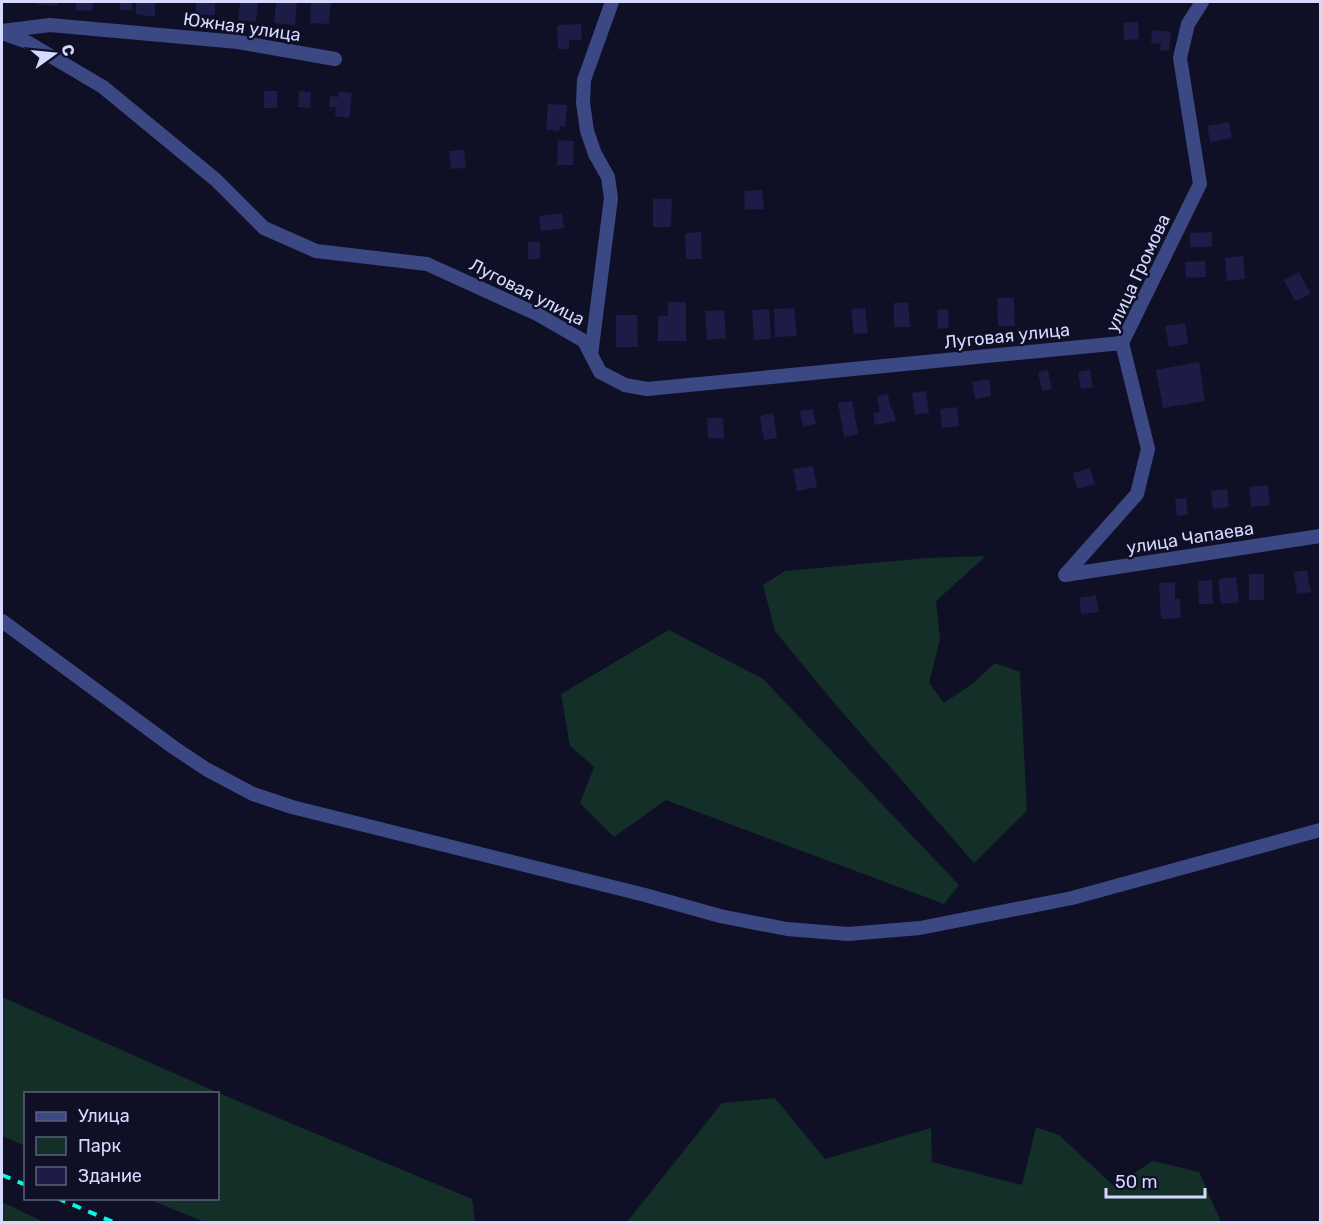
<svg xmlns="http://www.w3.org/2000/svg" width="1322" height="1224" viewBox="0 0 1322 1224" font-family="Rubik,sans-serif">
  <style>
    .green { fill: #132f28 }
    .building { fill: #1c1c46 }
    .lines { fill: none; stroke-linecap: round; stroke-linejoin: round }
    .minor { stroke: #3b4884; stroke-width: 14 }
    .rail { stroke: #05fadf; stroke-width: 4; stroke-dasharray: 9 8; stroke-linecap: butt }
    .labels { text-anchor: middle; stroke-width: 5; stroke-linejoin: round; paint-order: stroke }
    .street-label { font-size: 18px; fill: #d5d9fe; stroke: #0f1026 }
  </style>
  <rect width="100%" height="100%" fill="#0f1026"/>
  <!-- green -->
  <path class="green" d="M 986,556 L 936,601 L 940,639 L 929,683 L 944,703 L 972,684 L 995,663 L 1020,672 L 1027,811 L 974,863 L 835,704 L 775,631 L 763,585 L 785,571 L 927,558 Z
    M 669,630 L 763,679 L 959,885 L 944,904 L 666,800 L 614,837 L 580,803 L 594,767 L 570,746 L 561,694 Z
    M 2,997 L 221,1094 L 472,1199 L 475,1222 L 205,1222 L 148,1199 L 218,1198 L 218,1094 L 26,1094 L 25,1146 L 2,1136 Z
    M 775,1098 L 825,1159 L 931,1128 L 932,1162 L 1022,1185 L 1036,1127 L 1059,1135 L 1114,1186 L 1153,1161 L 1199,1172 L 1221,1222 L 627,1222 L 722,1103 Z
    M 2,1202 L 44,1222 L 2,1222 Z"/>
  <!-- building -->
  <path class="building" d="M 37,2 L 58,2 L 57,6 L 36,4 Z
    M 76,2 L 93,2 L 92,11 L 76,10 Z
    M 120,2 L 132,2 L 132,10 L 120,10 Z
    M 136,2 L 155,2 L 155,17 L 136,14 Z
    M 196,2 L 215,2 L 215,15 L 196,15 Z
    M 240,2 L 258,2 L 256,22 L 238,20 Z
    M 276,2 L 297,2 L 295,25 L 274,23 Z
    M 311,2 L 331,2 L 329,24 L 310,23 Z
    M 1138,22 L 1139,39 L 1124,40 L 1123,23 Z
    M 581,24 L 582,40 L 569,40 L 569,49 L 558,49 L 557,25 Z
    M 1152,30 L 1171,32 L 1169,51 L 1160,50 L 1161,44 L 1151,43 Z
    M 264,91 L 277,91 L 277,108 L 264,108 Z
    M 299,91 L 311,92 L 310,108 L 298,107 Z
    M 339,91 L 352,93 L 349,118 L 335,116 L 336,107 L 329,107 L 330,96 L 338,97 Z
    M 548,104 L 567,105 L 565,127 L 560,126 L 559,131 L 546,130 Z
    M 1229,122 L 1232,138 L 1210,142 L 1207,126 Z
    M 558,140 L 574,141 L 573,165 L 557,165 Z
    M 464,150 L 466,168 L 451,169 L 449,151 Z
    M 762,190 L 764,209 L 745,210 L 744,191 Z
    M 653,199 L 672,199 L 671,227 L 653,227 Z
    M 562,213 L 564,228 L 541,231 L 539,216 Z
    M 701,232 L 702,259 L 686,259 L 685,233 Z
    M 1212,232 L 1212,247 L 1190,247 L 1190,233 Z
    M 528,242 L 540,242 L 540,259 L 528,259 Z
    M 1243,256 L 1245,279 L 1227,281 L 1225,258 Z
    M 1205,261 L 1206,277 L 1186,278 L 1185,262 Z
    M 1299,272 L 1311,294 L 1295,301 L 1284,280 Z
    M 997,298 L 1014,298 L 1015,326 L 998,326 Z
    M 668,302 L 686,302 L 686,341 L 658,341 L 658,316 L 668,316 Z
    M 908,302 L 910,327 L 894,327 L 894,303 Z
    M 794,308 L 797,336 L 775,337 L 774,309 Z
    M 865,308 L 868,333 L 854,334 L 851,309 Z
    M 769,309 L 771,339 L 754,340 L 752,310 Z
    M 948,309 L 949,328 L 938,329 L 937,310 Z
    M 724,310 L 726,338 L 707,340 L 705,311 Z
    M 616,315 L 637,315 L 638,347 L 616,347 Z
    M 1185,323 L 1188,344 L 1169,347 L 1165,326 Z
    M 1199,362 L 1205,401 L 1163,408 L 1156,370 Z
    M 1048,370 L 1052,389 L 1042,391 L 1038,372 Z
    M 1090,370 L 1093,387 L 1081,389 L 1078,372 Z
    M 989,379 L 991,396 L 975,399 L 972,382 Z
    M 926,391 L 929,413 L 915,415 L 912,393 Z
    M 888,394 L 891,410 L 893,409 L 896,421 L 875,425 L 873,413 L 880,412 L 877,396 Z
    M 852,401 L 858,434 L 844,437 L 838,403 Z
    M 957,407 L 959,426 L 942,428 L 940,409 Z
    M 813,409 L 816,424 L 803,427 L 800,411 Z
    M 773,413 L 777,438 L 764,440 L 760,416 Z
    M 707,418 L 723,418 L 724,438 L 708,438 Z
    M 813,466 L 817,487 L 797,491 L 793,469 Z
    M 1090,468 L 1095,484 L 1077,489 L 1073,473 Z
    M 1268,485 L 1270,505 L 1251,507 L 1249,487 Z
    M 1227,489 L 1229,507 L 1213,509 L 1211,491 Z
    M 1186,498 L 1188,515 L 1177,516 L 1175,499 Z
    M 1307,570 L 1311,592 L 1297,594 L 1294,572 Z
    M 1249,574 L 1264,574 L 1264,600 L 1249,600 Z
    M 1236,577 L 1239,602 L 1221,604 L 1218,579 Z
    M 1212,580 L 1213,604 L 1199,604 L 1198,581 Z
    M 1175,582 L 1175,599 L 1180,599 L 1181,618 L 1161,619 L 1159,583 Z
    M 1096,595 L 1099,612 L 1081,614 L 1079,598 Z"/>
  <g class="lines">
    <!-- minor -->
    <path class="minor" d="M 2,31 L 50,25 L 238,42 L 335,59
      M 2,33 L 27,42 L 103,87 L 216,180 L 264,228 L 316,251 L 427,264 L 537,314 L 584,341 L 600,372 L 625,385 L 647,389 L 1122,343
      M 591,355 L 611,198 L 608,177 L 595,154 L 587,131 L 583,103 L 584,80 L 612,2
      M 1065,575 L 1137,494 L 1148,449 L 1122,343 L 1200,184 L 1180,58 L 1188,24 L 1202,2
      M 1065,575 L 1320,536
      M 2,621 L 173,747 L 206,769 L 253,794 L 292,807 L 645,895 L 720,916 L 787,929 L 848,934 L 920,928 L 1072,898 L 1320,830"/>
    <!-- rail -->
    <path class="rail" d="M 2,1175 L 26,1185
      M 57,1198 L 113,1222"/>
  </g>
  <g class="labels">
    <!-- street labels -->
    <g class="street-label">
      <text transform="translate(242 27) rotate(8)" y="6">Южная улица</text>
      <text transform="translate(1138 273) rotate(-65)" y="6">улица Громова</text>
      <text transform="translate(527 292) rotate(27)" y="6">Луговая улица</text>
      <text transform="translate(1007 336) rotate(-6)" y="6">Луговая улица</text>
      <text transform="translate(1190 538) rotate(-9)" y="6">улица Чапаева</text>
    </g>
  </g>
  <!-- border -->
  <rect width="1322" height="1224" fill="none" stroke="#d5d9fe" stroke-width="6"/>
  <!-- legend -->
  <rect x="24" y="1092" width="195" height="108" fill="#0f1026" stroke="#5e607c" stroke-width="1.5"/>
  <rect x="36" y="1112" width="30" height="9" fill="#3b4884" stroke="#5e607c" stroke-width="1.5"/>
  <text x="78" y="1122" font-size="18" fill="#d5d9fe">Улица</text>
  <rect x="36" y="1137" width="30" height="18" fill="#132f28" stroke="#5e607c" stroke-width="1.5"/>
  <text x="78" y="1152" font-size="18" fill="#d5d9fe">Парк</text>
  <rect x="36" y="1167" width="30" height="18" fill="#1c1c46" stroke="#5e607c" stroke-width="1.5"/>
  <text x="78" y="1182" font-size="18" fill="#d5d9fe">Здание</text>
  <!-- north arrow -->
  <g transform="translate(54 54) rotate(75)" stroke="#0f1026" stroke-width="4.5" paint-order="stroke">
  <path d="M0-4.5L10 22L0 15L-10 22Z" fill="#d5d9fe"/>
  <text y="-9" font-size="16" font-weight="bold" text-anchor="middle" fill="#d5d9fe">С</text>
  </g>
  <!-- scale -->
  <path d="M1106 1188v9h99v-9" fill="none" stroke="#d5d9fe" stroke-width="3"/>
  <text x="1115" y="1188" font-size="18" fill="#d5d9fe" stroke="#0f1026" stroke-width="4.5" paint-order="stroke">50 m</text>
</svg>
